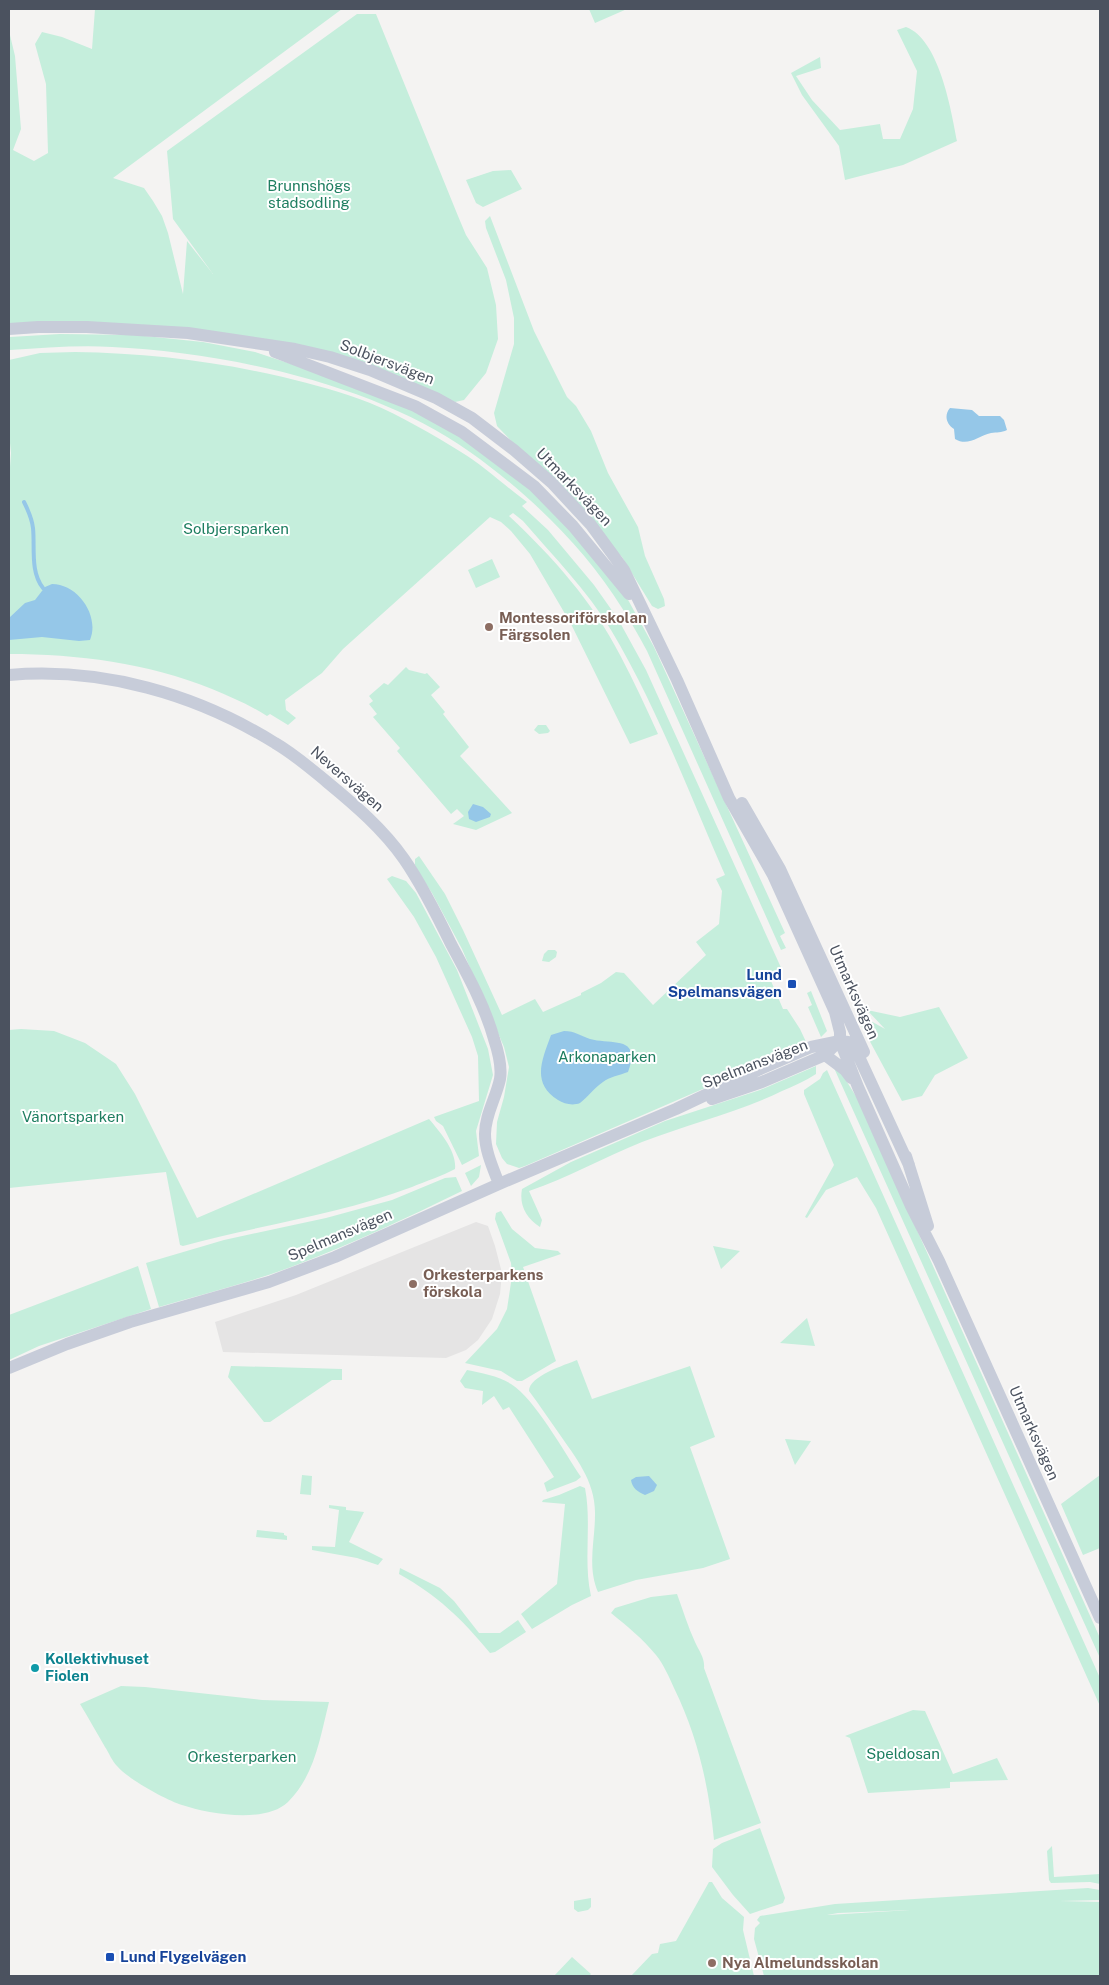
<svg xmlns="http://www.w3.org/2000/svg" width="1109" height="1985" viewBox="0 0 1109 1985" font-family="'Public Sans',sans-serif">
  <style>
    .education { fill: #e5e4e4 }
    .green { fill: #c5eedc; fill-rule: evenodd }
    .water { fill: #95c7e8 }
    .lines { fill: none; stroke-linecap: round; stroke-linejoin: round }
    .stream { stroke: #95c7e8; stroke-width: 4 }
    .secondary { stroke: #c7ccd9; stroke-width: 12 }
    .education-dot { fill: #8d6e63; stroke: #fff; stroke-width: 2 }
    .transit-dot { fill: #1a4fb4; stroke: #fff; stroke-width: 2 }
    .culture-dot { fill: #0f9aa8; stroke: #fff; stroke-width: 2 }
    .labels { text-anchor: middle; stroke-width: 4; stroke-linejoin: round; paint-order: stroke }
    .park-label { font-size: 15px; fill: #1e7e60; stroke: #fff }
    .street-label { font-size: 15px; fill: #4b525f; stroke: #fff }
    .education-label { font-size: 15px; font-weight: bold; fill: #785e54; stroke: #fff; text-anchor: start }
    .transit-label { font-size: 15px; font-weight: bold; fill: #164399; stroke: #fff; text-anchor: end }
    .culture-label { font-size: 15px; font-weight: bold; fill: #0d838f; stroke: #fff; text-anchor: start }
  </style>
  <rect width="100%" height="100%" fill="#f4f3f2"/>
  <!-- education -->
  <path class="education" d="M 476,1222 L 488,1226 L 495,1246 L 502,1273 L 500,1294 L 492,1319 L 478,1340 L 466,1350 L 446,1358 L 223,1352 L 215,1322 L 296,1295 Z"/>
  <!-- green -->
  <path class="green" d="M 95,9 L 342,9 L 113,178 L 144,188 L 153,201 L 162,216 L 168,233 L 183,294 L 187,241 L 213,274 L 173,219 L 167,151 L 357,14 L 376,14 L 458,216 L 466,235 L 487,268 L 496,305 L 498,339 L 486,373 L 464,400 L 455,402 L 366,367 L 240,337 L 9,324 L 9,31 L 15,56 L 21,129 L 13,150 L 34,161 L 48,153 L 46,84 L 35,44 L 42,32 L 62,37 L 92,49 Z
    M 589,9 L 627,9 L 595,23 Z
    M 906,27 C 939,39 951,109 957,141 L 903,165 L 845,180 L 839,146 L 802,95 L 791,73 L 820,57 L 821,68 L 796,76 L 812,100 L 840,130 L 880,124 L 883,139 L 900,139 L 913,109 L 917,71 L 897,30 Z
    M 511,170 L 522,189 L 483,207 L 476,203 L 466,180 L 493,171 Z
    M 490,216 L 534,331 L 567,397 L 576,406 L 591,431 L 608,473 L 638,527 L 645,556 L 664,599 L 665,606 L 658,609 L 652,606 L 622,557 L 497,426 L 494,413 L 514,344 L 514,318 L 506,280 L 486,228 L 485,221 Z
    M 60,334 L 135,335 L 203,342 L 255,352 L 327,376 L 404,405 L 455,433 L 531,490 L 573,532 L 627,598 L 654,647 L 785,933 L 780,936 L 786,948 L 781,950 L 647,651 C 639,636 631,622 622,608 C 584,547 529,494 470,452 C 378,385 225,352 112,347 C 78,345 44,348 10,350 L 10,337 Z
    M 75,352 C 146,353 214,361 283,377 C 312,384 342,392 370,403 C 401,416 432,434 461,452 C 484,466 505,486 527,502 L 522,506 L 548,530 L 594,585 L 618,619 L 646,670 L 783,972 L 771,981 L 783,1009 L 787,1009 L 800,1029 L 807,1044 L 525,1166 L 519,1168 L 507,1164 L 502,1158 L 496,1144 L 497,1122 L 504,1097 L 509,1067 L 504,1047 L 462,949 L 432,893 L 418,872 L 415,865 L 415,859 L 419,856 L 445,894 L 463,930 L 502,1015 L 535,999 L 543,1012 L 581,995 L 581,993 L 601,983 L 616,972 L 624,973 L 653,1005 L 706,955 L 696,942 L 719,924 L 722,891 L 716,879 L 725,875 C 689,793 657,707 611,630 C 587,590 553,556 523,521 L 513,513 L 509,516 C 552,556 593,602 620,655 C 634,681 646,708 658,734 L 630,744 L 571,624 L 530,554 L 511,531 L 501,522 L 490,517 L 343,649 L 322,673 L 285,700 L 286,710 L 296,718 L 288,725 L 270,714 L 267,716 C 250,705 231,697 212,689 C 147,663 78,654 9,654 L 9,481 L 11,453 L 9,433 L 9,360 L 40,353 Z
    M 492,559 L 500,577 L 476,588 L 468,570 Z
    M 406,667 L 409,670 L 425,674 L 427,673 L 440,687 L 431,695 L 445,712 L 443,714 L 469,747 L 460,756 L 512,813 L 476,830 L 453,824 L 464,816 L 457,809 L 451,814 L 397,751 L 400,748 L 373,717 L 377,714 L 369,704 L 373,701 L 369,696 L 384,683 L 388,685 Z
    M 538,725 L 546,725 L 550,731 L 548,733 L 539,734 L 534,730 Z
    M 392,876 L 406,881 L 416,893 L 457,970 L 488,1049 L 493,1075 L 476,1131 L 479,1156 L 462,1165 L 443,1126 L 436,1121 L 434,1117 L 479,1101 L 478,1056 L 472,1037 L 436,957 L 414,917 L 387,879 Z
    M 548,950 L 555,950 L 557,952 L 556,957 L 549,962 L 542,961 L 544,954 Z
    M 811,991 L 827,1031 L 821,1037 L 808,1007 L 812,1005 L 807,993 Z
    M 939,1007 L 968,1058 L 935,1075 L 922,1096 L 902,1101 L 860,1023 L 869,1020 L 885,1029 L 867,1010 L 900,1017 Z
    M 21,1029 L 54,1031 L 85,1043 L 116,1064 L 135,1094 L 197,1218 L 429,1119 C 440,1132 457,1151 455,1169 C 442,1176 426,1181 412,1187 C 338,1215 259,1225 183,1246 L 180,1245 L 166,1172 L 9,1188 L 9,1030 Z
    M 816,1066 L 816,1074 C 805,1081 794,1086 782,1091 C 737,1113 688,1124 642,1142 C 604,1157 568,1178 529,1191 L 542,1220 L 540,1227 C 526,1218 519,1205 522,1189 L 571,1162 L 665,1121 L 760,1090 Z
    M 834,1068 L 842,1074 L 859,1101 L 1100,1638 L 1100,1658 Z
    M 827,1070 L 1100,1678 L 1100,1706 L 876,1208 L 857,1177 L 826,1190 L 807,1218 L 805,1217 L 834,1165 L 804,1094 L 804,1090 L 820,1079 L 823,1073 Z
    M 481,1165 L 479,1177 L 471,1186 L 465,1173 Z
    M 456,1177 L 462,1191 C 407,1218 349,1245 291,1267 C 248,1283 203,1294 159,1307 L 146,1263 L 224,1240 L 326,1218 L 392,1200 L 445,1178 Z
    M 501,1211 L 512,1229 L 535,1248 L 558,1251 L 561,1254 L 523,1267 L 556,1361 L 522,1381 L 517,1381 L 501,1371 L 465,1363 L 497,1329 L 507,1309 L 512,1276 L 511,1263 L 495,1219 L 496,1213 Z
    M 713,1246 L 740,1251 L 721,1269 Z
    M 138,1266 L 151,1309 L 39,1346 L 9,1360 L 9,1315 Z
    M 807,1318 L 815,1346 L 780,1343 Z
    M 577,1360 L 592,1399 L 690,1366 L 715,1437 L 690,1447 L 730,1559 L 703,1568 L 636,1580 L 598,1592 C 587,1567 595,1541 595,1515 C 596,1482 576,1458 558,1432 C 548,1418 539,1404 529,1391 C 529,1376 565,1365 577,1360 Z
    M 231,1366 L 342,1369 L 342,1380 L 332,1380 L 270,1422 L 264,1422 L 228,1377 Z
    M 467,1370 C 481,1373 499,1376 511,1384 C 535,1399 564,1452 581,1477 L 576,1481 L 547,1492 L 544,1483 L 554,1477 L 509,1407 L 503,1410 L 494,1396 L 482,1405 L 483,1391 L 465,1388 L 460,1381 Z
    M 785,1439 L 811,1441 L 795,1465 Z
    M 302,1475 L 312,1476 L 311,1495 L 300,1494 Z
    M 1100,1475 L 1100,1548 L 1083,1555 L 1061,1504 Z
    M 580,1486 L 585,1488 C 592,1524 583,1560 591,1596 L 572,1605 L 532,1629 L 521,1614 L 557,1584 L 565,1504 L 542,1502 L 543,1500 L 559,1495 Z
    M 329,1505 L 346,1507 L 346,1510 L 364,1512 L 349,1542 L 383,1559 L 378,1565 L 357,1558 L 312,1550 L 312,1546 L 335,1547 L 339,1510 L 329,1508 Z
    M 257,1530 L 284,1533 L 284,1535 L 287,1536 L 287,1540 L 256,1537 Z
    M 400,1568 L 440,1588 L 454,1601 L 479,1633 L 500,1633 L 518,1620 L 526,1632 L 495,1652 L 490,1653 C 462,1619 437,1595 399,1574 Z
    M 677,1594 C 683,1610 688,1627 695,1642 C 699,1651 705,1658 704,1668 L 761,1823 L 714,1840 C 709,1787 698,1737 674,1688 C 669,1677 664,1665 656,1655 C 643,1639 627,1626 611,1613 L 615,1608 L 651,1597 Z
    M 121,1686 L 145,1687 L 262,1700 L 329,1702 C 320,1738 315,1775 288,1802 C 265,1824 209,1814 182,1805 C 166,1800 128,1779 117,1766 C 112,1761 109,1753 105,1747 C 97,1733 89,1719 80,1704 Z
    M 913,1710 L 925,1711 L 953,1774 L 997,1758 L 1008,1780 L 950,1782 L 950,1788 L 868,1793 L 850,1738 L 845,1736 Z
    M 760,1828 L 785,1898 L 783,1903 L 750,1914 L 733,1895 L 712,1867 L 713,1849 L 722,1843 Z
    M 1052,1846 L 1054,1877 L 1100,1874 L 1100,1884 L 1090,1882 L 1051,1883 L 1049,1880 L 1047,1851 Z
    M 709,1882 L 712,1882 L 722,1898 L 744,1917 L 743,1930 L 754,1976 L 631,1976 L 652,1954 L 658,1953 L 660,1944 L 676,1941 Z
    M 1088,1888 L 1100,1890 L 1100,1900 L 1060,1901 L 1100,1902 L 1100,1976 L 764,1976 L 754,1939 L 755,1928 L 760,1923 L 757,1920 L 760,1916 L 835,1904 ZM 910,1910 L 828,1915 L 827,1915 L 838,1913 Z
    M 591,1898 L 591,1907 L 588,1910 L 578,1912 L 574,1909 L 574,1901 Z
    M 572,1957 L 591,1974 L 589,1976 L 554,1976 Z"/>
  <!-- water -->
  <path class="water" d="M 950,408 L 972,410 L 979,416 L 1000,416 L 1004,420 L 1007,430 C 1001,433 997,432 991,433 C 978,436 968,447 955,439 L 954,429 C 946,424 944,415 950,408 Z
    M 52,584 C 78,584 100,616 90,640 L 79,641 L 42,637 L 9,640 L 9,618 L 25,603 L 35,600 L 45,587 Z
    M 473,804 L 483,807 L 491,814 L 490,817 L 476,822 L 469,819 L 468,812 Z
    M 564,1031 C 575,1031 581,1036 590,1039 C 612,1045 642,1035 628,1072 C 620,1075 609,1077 603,1082 C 595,1087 587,1098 580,1103 C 573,1106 564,1104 558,1100 C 531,1083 542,1060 551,1035 Z
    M 649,1476 L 657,1485 L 654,1491 L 645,1495 C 638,1492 632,1488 631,1480 L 636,1477 Z"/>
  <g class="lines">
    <!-- stream -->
    <path class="stream" d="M 24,502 C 28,510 32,519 33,528 C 35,547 30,572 43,588"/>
    <!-- secondary -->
    <path class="secondary" d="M 9,329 L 38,327 L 87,327 L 188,333 L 295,349 L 330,357 L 370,370 L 436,398 L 472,418 L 514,450 L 552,483 L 591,525 L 624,570 L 677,680 L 729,798 L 773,875 L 835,1012 L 840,1032 L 840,1041 L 858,1087 L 911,1206 L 939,1261 L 1100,1618
      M 275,352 L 415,406 L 462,432 L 534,486 L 573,526 L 629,594
      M 9,675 C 102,667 196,694 275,743 C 294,754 310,768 327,782 C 355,805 383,829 404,859 C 422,885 437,915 451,944 C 467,974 485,1006 494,1039 C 498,1051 502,1067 500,1079 C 496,1098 485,1115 485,1134 C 485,1151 493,1168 499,1184
      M 742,803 L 780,869 L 864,1052
      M 825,1055 L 845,1070 L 851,1078
      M 712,1099 L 762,1082 L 825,1055 L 840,1040
      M 906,1156 L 928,1226
      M 9,1368 L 67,1344 L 130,1322 L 269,1282 L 335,1257 L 499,1184 L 676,1109 L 758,1070 L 811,1047 L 840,1041 L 848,1042 L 854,1046 L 909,1165"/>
  </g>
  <!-- markers -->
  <g class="education-dot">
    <circle cx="489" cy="627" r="5"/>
    <circle cx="413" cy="1284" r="5"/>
    <circle cx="712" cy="1963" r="5"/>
  </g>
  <g class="transit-dot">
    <rect x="787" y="979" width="10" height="10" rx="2.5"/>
    <rect x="105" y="1952" width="10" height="10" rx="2.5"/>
  </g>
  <circle class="culture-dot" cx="35" cy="1668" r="5"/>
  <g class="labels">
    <!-- park labels -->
    <g class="park-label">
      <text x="309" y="191">Brunnshögs<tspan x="309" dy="17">stadsodling</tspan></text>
      <text x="236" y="534">Solbjersparken</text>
      <text x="607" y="1062">Arkonaparken</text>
      <text x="73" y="1122">Vänortsparken</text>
      <text x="903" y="1759">Speldosan</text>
      <text x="242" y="1762">Orkesterparken</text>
    </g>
    <!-- street labels -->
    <g class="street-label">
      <text transform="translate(387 362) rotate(21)" y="5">Solbjersvägen</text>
      <text transform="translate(574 487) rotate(46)" y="5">Utmarksvägen</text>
      <text transform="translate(347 779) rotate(41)" y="5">Neversvägen</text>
      <text transform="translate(854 992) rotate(66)" y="5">Utmarksvägen</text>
      <text transform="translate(755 1064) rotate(-21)" y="5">Spelmansvägen</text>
      <text transform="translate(340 1235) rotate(-23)" y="5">Spelmansvägen</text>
      <text transform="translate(1034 1433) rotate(66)" y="5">Utmarksvägen</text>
    </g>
    <!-- education labels -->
    <g class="education-label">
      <text x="499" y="623">Montessoriförskolan<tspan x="499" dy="17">Färgsolen</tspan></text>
      <text x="423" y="1280">Orkesterparkens<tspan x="423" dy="17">förskola</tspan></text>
      <text x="722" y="1968">Nya Almelundsskolan</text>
    </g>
    <!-- transit labels -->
    <g class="transit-label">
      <text x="782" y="980">Lund<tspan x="782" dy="17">Spelmansvägen</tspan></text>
      <text x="120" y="1962" text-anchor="start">Lund Flygelvägen</text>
    </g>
    <!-- culture labels -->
    <g class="culture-label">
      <text x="45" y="1664">Kollektivhuset<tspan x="45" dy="17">Fiolen</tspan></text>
    </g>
  </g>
  <!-- border -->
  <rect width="1109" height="1985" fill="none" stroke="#4b525f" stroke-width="20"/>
</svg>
